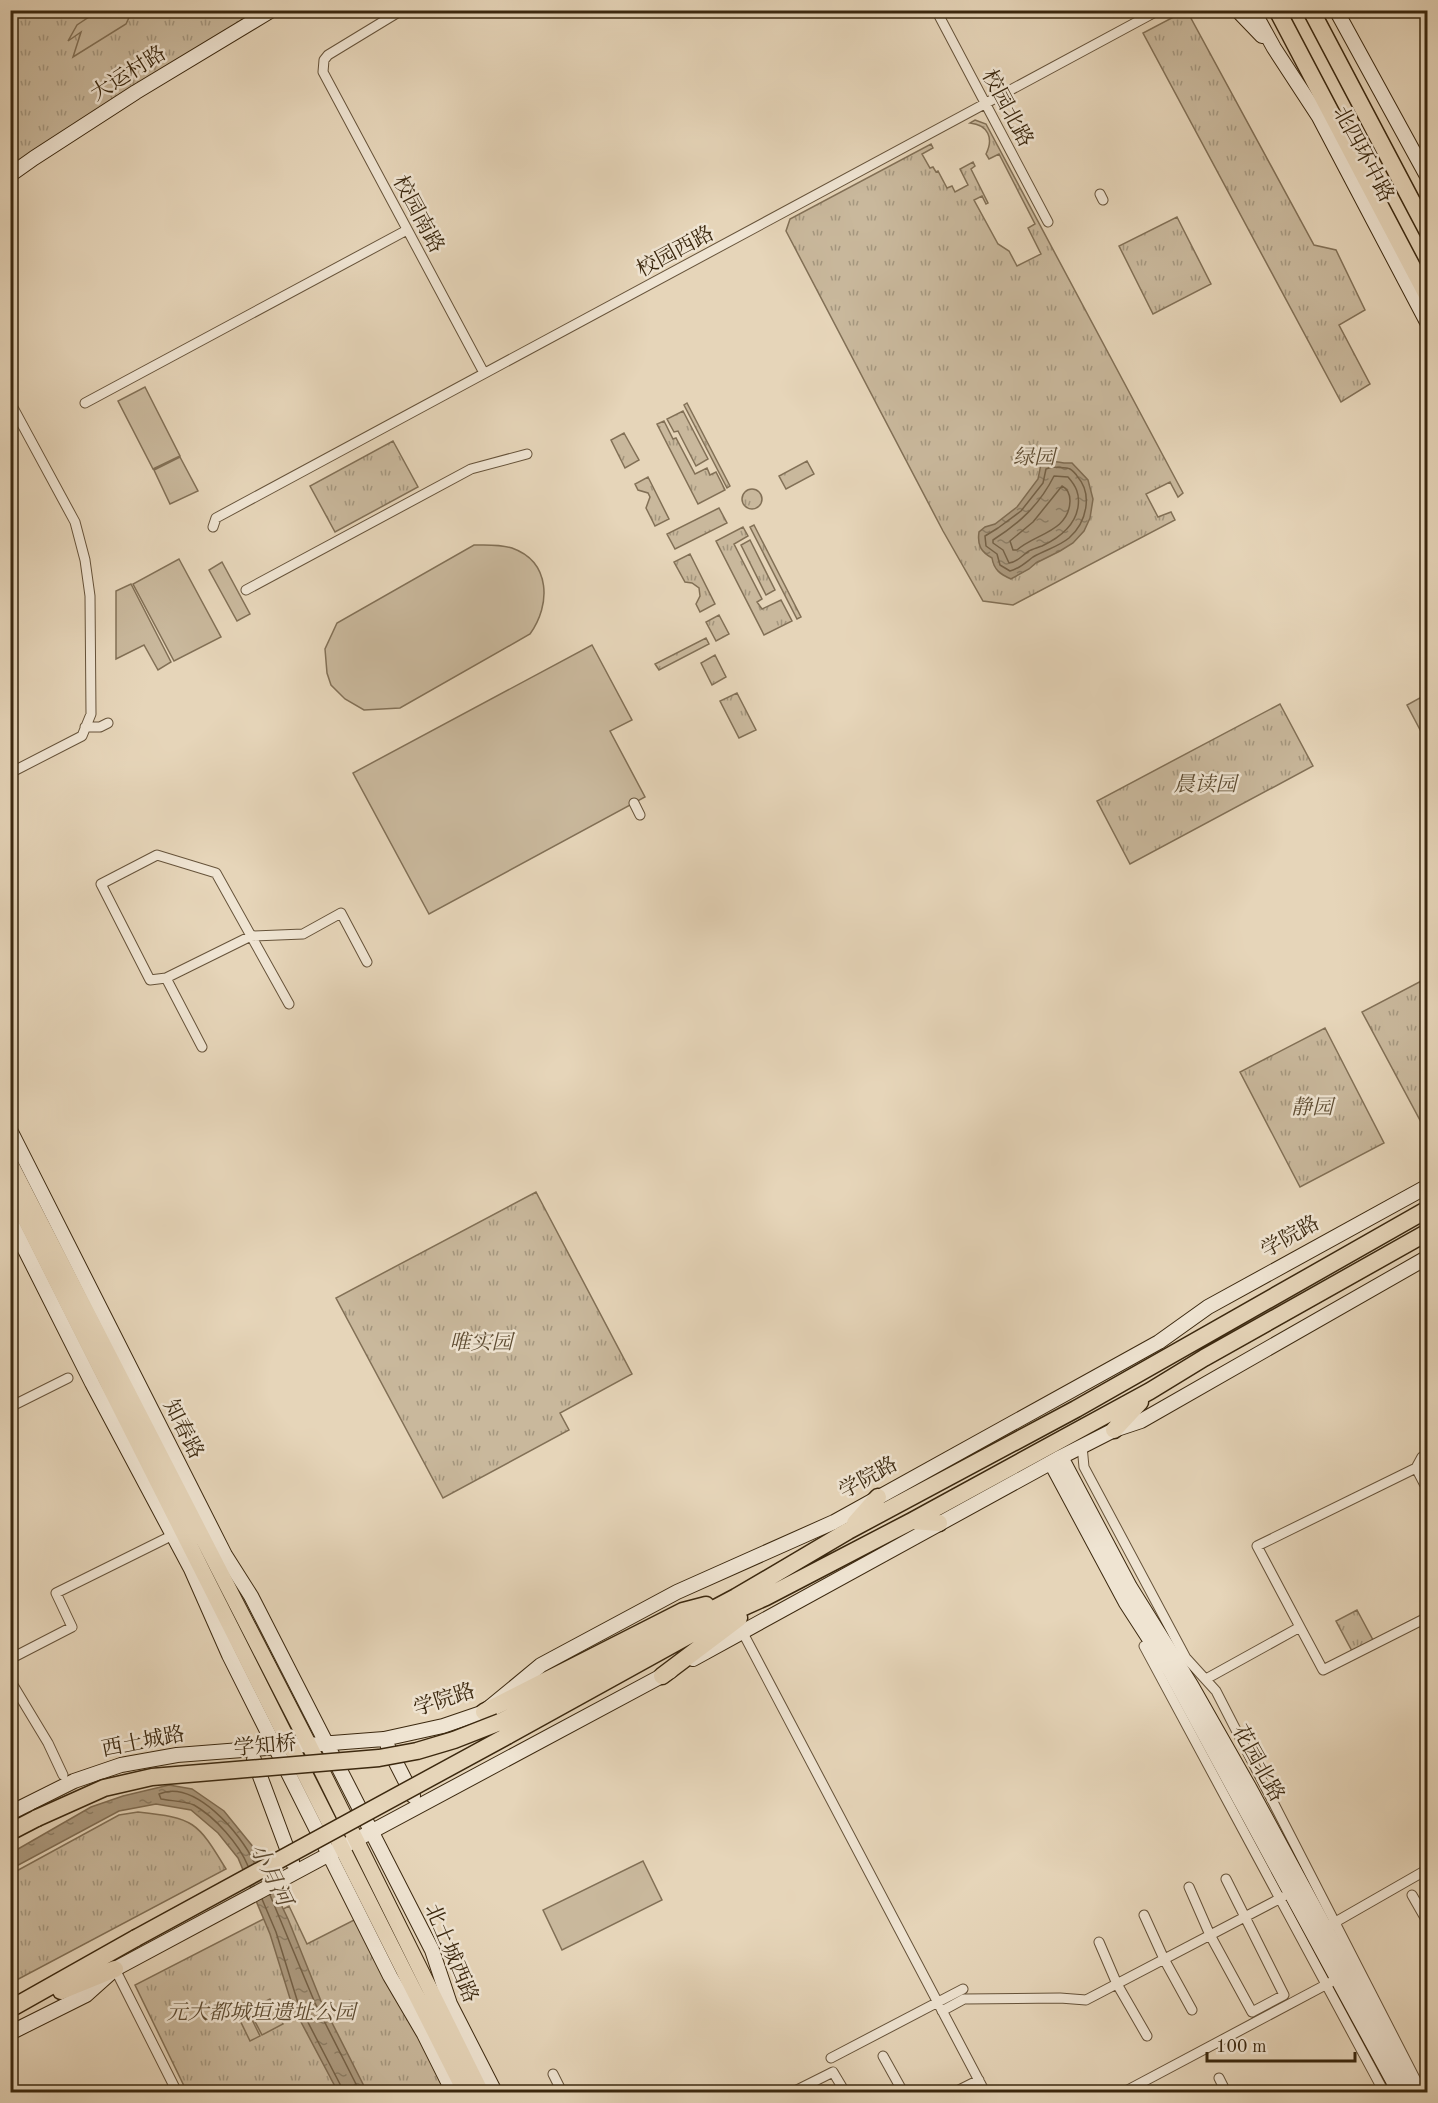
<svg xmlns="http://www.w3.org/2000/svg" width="1438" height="2103" viewBox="0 0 1438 2103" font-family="'Old Standard TT','Noto Serif SC',serif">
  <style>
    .grass { fill: url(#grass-tufts); stroke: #827056; stroke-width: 1.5 }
    .garden { fill: #c9b89c; stroke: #827056; stroke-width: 1.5 }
    .water { fill: url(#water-ripples); stroke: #7f6c52; stroke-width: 1.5 }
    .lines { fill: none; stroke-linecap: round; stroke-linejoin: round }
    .shore { stroke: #746147; stroke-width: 1.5 }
    .street-casing { stroke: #66533a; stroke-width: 11 }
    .secondary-casing { stroke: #3b280f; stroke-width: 16 }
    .primary-casing { stroke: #3b280f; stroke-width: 17 }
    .highway-casing { stroke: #3b280f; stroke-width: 19 }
    .street { stroke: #efe4d2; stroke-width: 9 }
    .secondary { stroke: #efe4d2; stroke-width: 14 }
    .primary { stroke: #e6d5b9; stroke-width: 15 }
    .highway { stroke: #e6d5b9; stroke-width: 16 }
    .highway-bridge-casing { stroke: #3b280f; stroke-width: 19; stroke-linecap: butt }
    .highway-bridge { stroke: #e6d5b9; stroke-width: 16 }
    .labels { text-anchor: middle; stroke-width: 5; stroke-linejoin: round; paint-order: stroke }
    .street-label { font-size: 21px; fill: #3b280f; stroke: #efe4d2 }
    .park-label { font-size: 21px; font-style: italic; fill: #5e4c32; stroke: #efe4d2 }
    .water-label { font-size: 22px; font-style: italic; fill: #5d4a31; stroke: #efe4d2 }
  </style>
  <defs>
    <pattern id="grass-tufts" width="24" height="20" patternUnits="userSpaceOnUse" patternTransform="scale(1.5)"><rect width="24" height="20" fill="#c9b89c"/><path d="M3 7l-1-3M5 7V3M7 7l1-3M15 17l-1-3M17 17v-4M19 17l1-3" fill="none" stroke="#a4967e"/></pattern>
    <pattern id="water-ripples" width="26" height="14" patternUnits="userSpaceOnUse" patternTransform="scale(1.5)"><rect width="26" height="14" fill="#ac9a7f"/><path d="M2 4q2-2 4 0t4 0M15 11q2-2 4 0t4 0" fill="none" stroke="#8d7e66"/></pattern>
  </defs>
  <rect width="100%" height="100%" fill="#e6d5b9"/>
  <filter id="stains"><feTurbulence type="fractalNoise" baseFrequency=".00333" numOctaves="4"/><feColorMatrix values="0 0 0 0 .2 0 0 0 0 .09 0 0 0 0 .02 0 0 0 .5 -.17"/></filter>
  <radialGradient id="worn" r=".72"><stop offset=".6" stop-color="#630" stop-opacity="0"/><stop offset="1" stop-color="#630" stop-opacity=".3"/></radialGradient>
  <!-- grass -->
  <path class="grass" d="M 10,11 L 262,11 L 11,167 Z
    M 1185,11 L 1187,11 L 1314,245 L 1336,250 L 1365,310 L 1339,325 L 1370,384 L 1341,402 L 1143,33 Z
    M 975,120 L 986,124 L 1183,493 L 1178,497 L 1170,482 L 1146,494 L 1158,517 L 1171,512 L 1175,520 L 1013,605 L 983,601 L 943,531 L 786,231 L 790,219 L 931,144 L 933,148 L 922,154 L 930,168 L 933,167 L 936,172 L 938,171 L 947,188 L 952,186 L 955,192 L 968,185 L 960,169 L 973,162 L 975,166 L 971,169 L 988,203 L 986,204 L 982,196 L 974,200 L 998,244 L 1009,251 L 1017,266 L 1041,254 L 1028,228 L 1035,224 L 999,154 L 989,159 L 986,154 C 994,138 988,125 970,123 Z
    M 1177,217 L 1211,284 L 1153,314 L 1119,246 Z
    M 687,403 L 730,486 L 727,488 L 684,405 Z
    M 683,411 L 708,459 L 696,466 L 678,431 L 674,432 L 667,419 Z
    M 664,421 L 673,439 L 676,438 L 695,474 L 707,468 L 710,475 L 716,472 L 725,490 L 698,504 L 657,424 Z
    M 624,433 L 639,460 L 625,468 L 611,440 Z
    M 393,441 L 418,487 L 335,532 L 310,486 Z
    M 807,461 L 814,474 L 786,489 L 779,476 Z
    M 648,477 L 669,519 L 655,526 L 646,508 L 650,497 L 648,493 L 638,490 L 635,484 Z
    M742 499a10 10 0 1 1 20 0a10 10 0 1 1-20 0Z
    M 719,508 L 727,523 L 675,549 L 667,534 Z
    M 754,525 L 801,617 L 797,619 L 750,527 Z
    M 743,527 L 748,536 L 734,544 L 762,599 L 757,602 L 762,609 L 781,600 L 792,621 L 764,635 L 716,541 Z
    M 750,540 L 775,590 L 766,595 L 741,545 Z
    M 690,554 L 715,604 L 700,612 L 696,604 L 700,596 L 699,588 L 692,583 L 685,582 L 674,562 Z
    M 719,615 L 729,634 L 716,641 L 706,622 Z
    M 706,638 L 709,644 L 659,670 L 655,664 Z
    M 715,655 L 726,677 L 712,685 L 701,663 Z
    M 737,693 L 756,730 L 739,738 L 720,701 Z
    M 1427,694 L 1427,743 L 1407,705 Z
    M 1280,704 L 1313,766 L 1130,864 L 1097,801 Z
    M 1427,978 L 1428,1119 L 1421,1122 L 1362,1012 Z
    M 1325,1028 L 1384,1143 L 1300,1187 L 1240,1072 Z
    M 536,1192 L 632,1374 L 560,1413 L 569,1430 L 443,1498 L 336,1298 Z
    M 1357,1610 L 1373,1640 L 1352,1651 L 1336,1621 Z
    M 138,1812 C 194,1818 197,1821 226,1869 L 11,1983 L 11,1874 L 119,1815 Z
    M 289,1906 L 307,1944 L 360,1917 L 453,2092 L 187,2092 L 135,1985 Z"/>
  <!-- garden -->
  <path class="garden" d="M 98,11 L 132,11 L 126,24 L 73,57 L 81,32 L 68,41 L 77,25 Z
    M 145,387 L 180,456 L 153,469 L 118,401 Z
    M 180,457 L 198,491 L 170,504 L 154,470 Z
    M 474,545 C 486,545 500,544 512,548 C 551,562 551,605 530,634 L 400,708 L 364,710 L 345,699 L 331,685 L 327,673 L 325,649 L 337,623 Z
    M 179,559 L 221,637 L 174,661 L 133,584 Z
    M 222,562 L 250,614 L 237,621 L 209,570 Z
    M 131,584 L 171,662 L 158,670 L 144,645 L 116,659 L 116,591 Z
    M 592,645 L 632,720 L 610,731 L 645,797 L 429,914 L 353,773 Z
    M 643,1861 L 662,1900 L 562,1950 L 543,1910 Z
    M 270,1999 L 283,2024 L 262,2035 L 249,2010 Z
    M 244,2003 L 260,2036 L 250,2041 L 234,2008 Z"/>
  <!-- water -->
  <path class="water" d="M 1052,461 L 1064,463 L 1072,463 L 1088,480 L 1093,499 L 1090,518 L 1084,531 L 1073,543 L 1060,551 L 1036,563 L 1029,569 L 1011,579 C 1000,574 994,570 992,558 C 981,552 977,545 979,532 L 985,527 L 995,524 L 1017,507 L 1038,479 L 1041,464 Z
    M 169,1785 L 192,1789 L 224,1811 L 254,1848 L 288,1919 L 321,2001 L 367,2092 L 338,2092 L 292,2005 L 270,1934 L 238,1858 L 218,1833 L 191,1810 L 156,1804 L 119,1811 L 11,1869 L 11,1853 L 91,1807 L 123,1796 Z"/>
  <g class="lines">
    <!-- shore -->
    <path class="shore" d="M 1052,467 C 1057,468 1066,467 1070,469 C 1072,470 1076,474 1077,476 C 1093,494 1087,522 1069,538 C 1058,547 1045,550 1033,557 C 1025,563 1019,569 1010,571 L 1000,565 L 997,554 L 986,546 L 985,536 L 998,528 L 1021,511 L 1043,483 L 1046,469 Z
      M 1054,476 L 1068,477 C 1076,486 1080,494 1078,507 C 1075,526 1059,538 1042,546 C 1037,548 1032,549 1029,551 C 1021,556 1018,562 1009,563 L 1003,550 L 993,543 L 993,540 C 1020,523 1040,504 1054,476 Z
      M 1062,486 C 1068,489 1070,494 1070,501 C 1069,532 1034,534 1017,550 L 1013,550 L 1010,541 L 1033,522 Z
      M 248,1866 C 239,1844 215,1817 194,1805 C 185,1801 171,1801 161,1799 L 159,1794 C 195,1779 241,1834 254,1862
      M 270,1895 L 315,2003 L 360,2092
      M 262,1899 L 276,1932 L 298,2003 L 342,2088 L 342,2092"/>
    <!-- street casing -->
    <g class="street-casing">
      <path id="street" d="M 402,10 L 328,55 L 324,60 L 323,72 L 484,373
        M 936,10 L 1048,222
        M 1100,194 L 1103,200
        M 10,402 L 75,522 L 85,560 L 90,596 L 91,714 L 82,736 L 10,773
        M 85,403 L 407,230
        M 213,527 L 216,518 L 1159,10
        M 246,590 L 471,469 L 527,454
        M 85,727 L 100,727 L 108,723
        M 634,803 L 640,815
        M 166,978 L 150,980 L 101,884 L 157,855 L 216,873 L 289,1004
        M 202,1047 L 166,978 L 251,936 L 303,934 L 341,913 L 367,962
        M 10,1407 L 68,1378
        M 1082,1446 L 1084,1467 L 1092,1482 L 1186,1658 L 1216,1691 L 1422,2092
        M 1428,1454 L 1422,1457 L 1416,1468 L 1428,1491
        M 1300,1627 L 1323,1670 L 1428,1617
        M 743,1633 L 985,2092
        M 1144,1646 L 1384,2092
        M 10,1659 L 72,1627 L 56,1593 L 173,1535
        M 1206,1679 L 1300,1627 L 1257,1546 L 1416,1468
        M 10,1680 L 48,1743 L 63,1775
        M 1189,1887 L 1210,1935 L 1252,2012 L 1284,1995 L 1226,1879
        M 1412,1895 L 1428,1923
        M 1144,1915 L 1164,1959 L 1192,2010
        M 1332,1924 L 1428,1869
        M 1099,1942 L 1117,1984 L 1147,2036
        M 115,1969 L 177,2092
        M 942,2011 L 964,1999 L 1060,1998 L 1086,2000 L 1283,1897
        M 883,2056 L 903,2092
        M 831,2058 L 963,1989
        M 553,2074 L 562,2092
        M 1219,2078 L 1226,2092
        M 793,2092 L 833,2072 L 845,2092
        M 955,2092 L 979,2080
        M 1124,2092 L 1331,1982"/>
    </g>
    <!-- secondary casing -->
    <g class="secondary-casing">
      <path id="secondary" d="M 1237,10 L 1262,36
        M 1253,10 L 1274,48 L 1319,117 L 1428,324
        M 1336,10 L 1428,178
        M 10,175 L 34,158 L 136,92 L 272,10
        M 10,1130 L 225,1555 L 251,1596 L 432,1950 L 450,2004 L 495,2092
        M 10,1220 L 92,1383 L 191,1569 L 229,1655 L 390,1976 L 424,2034 L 453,2092
        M 1061,1457 L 1130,1587 L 1191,1685 L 1249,1787 L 1414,2092
        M 1051,1463 L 1126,1603 L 1170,1671 L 1399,2092
        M 693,1659 L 1061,1457 L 1114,1430 L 1141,1421 L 1428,1257
        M 388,1747 L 413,1796
        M 254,1760 L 292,1862
        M 10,1813 L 74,1781 L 121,1765 L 177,1755 L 384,1739 L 443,1726 L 484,1712 L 541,1665 L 677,1592 L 834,1522 L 1159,1342 L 1208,1307 L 1428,1186
        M 10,2033 L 86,1995 L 115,1969 L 671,1671"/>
    </g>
    <!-- primary casing -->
    <g class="primary-casing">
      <path id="primary" d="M 10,1163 L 309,1745 L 481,2092
        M 10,1189 L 465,2092"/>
    </g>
    <!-- highway casing -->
    <g class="highway-casing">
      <path id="highway" d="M 1277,10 L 1428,297
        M 1311,10 L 1428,232
        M 1114,1430 L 1140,1402
        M 913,1521 L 939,1523
        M 855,1523 L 878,1497
        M 662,1676 L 739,1618
        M 484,1712 L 683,1611 L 706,1605
        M 500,1722 L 736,1597 L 848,1531 L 1076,1409 L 1428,1209
        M 507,1736 L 726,1615 L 766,1597 L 912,1521 L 1150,1391 L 1204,1358 L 1428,1232
        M 10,1832 L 37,1818
        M 61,1991 L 115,1969
        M 10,2009 L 136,1938"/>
    </g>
    <!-- street -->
    <use href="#street" class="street"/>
    <!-- secondary -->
    <use href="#secondary" class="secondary"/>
    <!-- primary -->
    <use href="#primary" class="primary"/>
    <!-- highway -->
    <use href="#highway" class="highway"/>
    <!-- highway-bridge casing -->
    <g class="highway-bridge-casing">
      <path id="highway-bridge" d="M 37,1818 L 104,1788 L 152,1777 L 379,1758 L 417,1751 L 454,1740 L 500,1722
        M 136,1938 L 507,1736"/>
    </g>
    <!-- highway-bridge -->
    <use href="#highway-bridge" class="highway-bridge"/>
  </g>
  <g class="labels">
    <!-- street labels -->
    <g class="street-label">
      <text transform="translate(128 73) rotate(-32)" y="7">大运村路</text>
      <text transform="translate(1008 108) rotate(62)" y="7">校园北路</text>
      <text transform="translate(1364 154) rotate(62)" y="7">北四环中路</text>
      <text transform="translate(419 214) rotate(62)" y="7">校园南路</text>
      <text transform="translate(675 251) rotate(-28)" y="7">校园西路</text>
      <text transform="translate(1290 1236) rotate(-29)" y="7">学院路</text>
      <text transform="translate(184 1429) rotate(63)" y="7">知春路</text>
      <text transform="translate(868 1477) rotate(-29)" y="7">学院路</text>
      <text transform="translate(444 1699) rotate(-18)" y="7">学院路</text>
      <text transform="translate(143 1741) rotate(-11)" y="7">西土城路</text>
      <text transform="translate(265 1745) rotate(-5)" y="7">学知桥</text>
      <text transform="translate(1259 1763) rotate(61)" y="7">花园北路</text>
      <text transform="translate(452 1953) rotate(67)" y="7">北土城西路</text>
    </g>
    <!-- park labels -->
    <g class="park-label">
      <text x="1034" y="464">绿园</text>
      <text x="1205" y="791">晨读园</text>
      <text x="1312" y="1114">静园</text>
      <text x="481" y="1349">唯实园</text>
      <text x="261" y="2019">元大都城垣遗址公园</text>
    </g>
    <!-- water labels -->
    <g class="water-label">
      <text transform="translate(272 1874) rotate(64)" y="8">小月河</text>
    </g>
  </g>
  <!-- margin -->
  <rect width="1438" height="2103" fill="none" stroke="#e6d5b9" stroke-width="36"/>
  <rect x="12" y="12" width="1414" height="2079" fill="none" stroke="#3b280f" stroke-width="3"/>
  <rect x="18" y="18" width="1402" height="2067" fill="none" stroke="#3b280f" stroke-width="1.5"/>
  <!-- scale -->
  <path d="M1207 2052v9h148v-9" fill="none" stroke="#3b280f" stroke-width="3"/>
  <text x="1216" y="2052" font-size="18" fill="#3b280f" stroke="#efe4d2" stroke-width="4.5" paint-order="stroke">100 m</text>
  <rect width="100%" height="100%" filter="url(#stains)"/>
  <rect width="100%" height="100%" fill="url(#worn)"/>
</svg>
